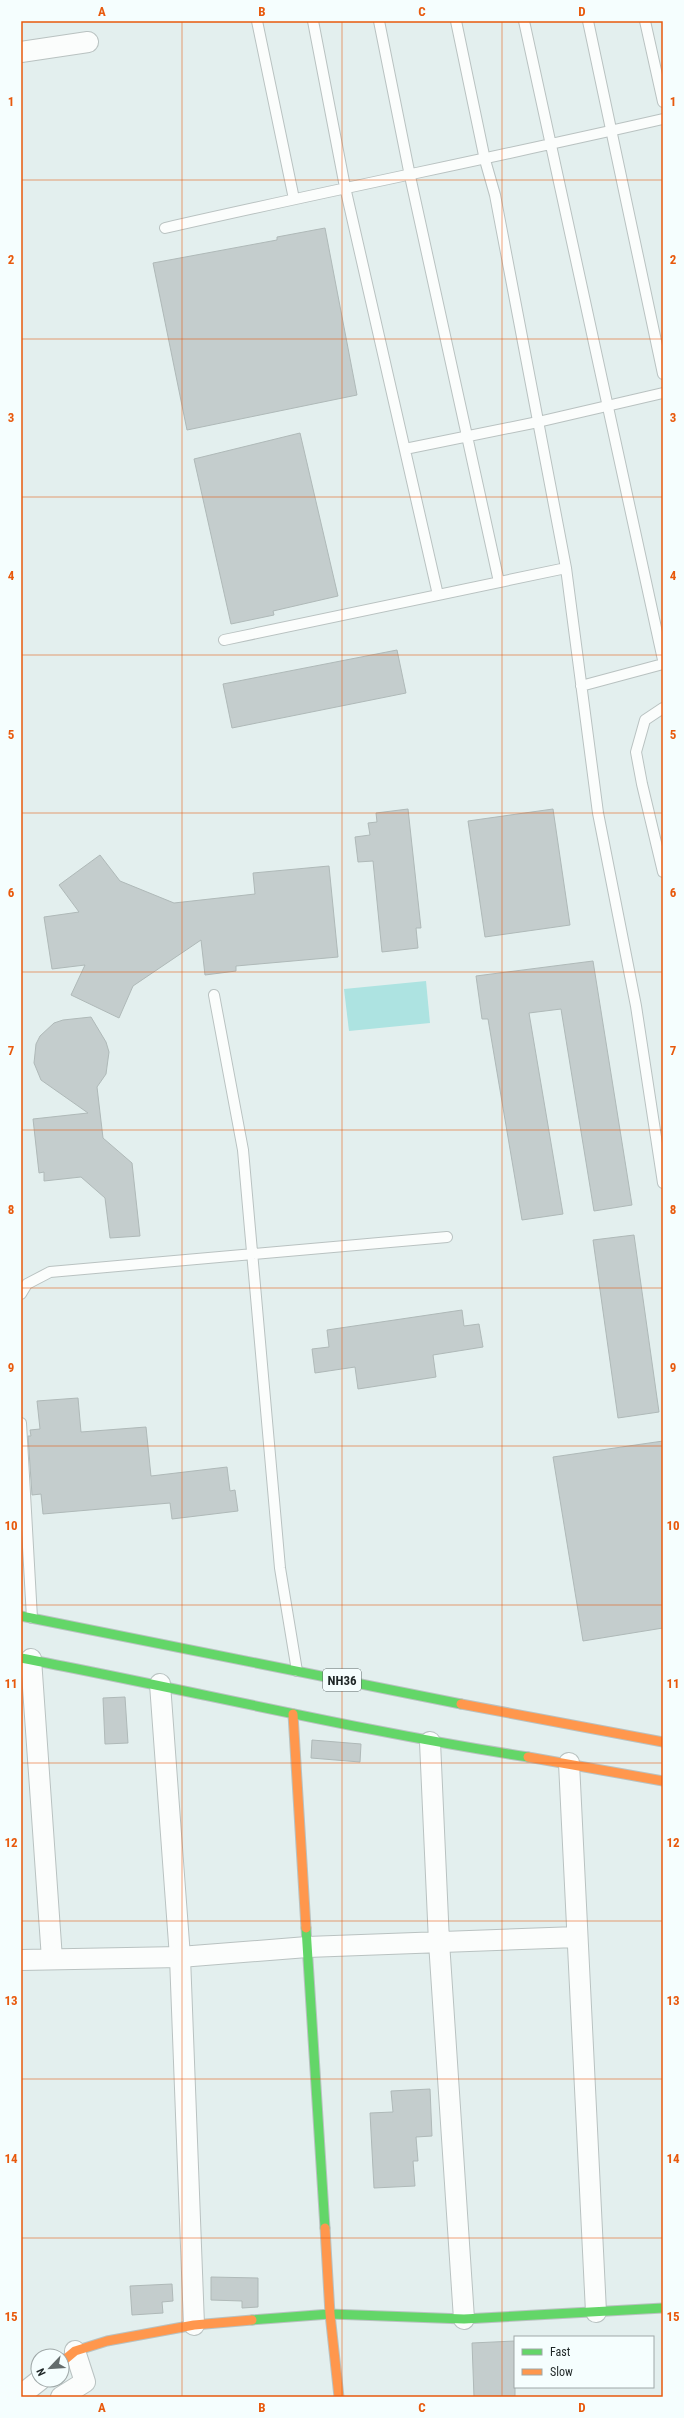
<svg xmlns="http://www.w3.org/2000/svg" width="684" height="2418" viewBox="0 0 684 2418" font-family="'Roboto Condensed',sans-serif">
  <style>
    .green { fill: #ade3e1 }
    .building { fill: #c4cdcd; stroke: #afb9b8 }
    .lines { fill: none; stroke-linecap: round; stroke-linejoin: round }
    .lane-casing { stroke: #b9c2c1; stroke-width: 12 }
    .street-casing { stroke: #b9c2c1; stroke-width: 22 }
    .fast-casing { stroke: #b9c2c1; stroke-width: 11 }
    .slow-casing { stroke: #b9c2c1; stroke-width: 11 }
    .lane { stroke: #fbfdfc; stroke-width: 10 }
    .street { stroke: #fbfdfc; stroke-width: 20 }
    .fast { stroke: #63d668; stroke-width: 9 }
    .slow { stroke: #ff974d; stroke-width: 9 }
    .grid { fill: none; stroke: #e8590c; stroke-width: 1; stroke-opacity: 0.55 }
    .labels { text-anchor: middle; stroke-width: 3.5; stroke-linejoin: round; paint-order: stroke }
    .shield { fill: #f5fefe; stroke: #5f6868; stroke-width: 1 }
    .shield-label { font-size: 13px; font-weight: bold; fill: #1f2727 }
    .neatline { fill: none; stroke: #e8590c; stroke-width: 1.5 }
    .grid-label { font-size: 13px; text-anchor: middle; font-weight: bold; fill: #e8590c }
  </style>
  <rect width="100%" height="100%" fill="#e3efee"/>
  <!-- green -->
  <path class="green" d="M 426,981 L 430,1023 L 349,1031 L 344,989 Z"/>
  <!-- building -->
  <path class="building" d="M 325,228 L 357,395 L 187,430 L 153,263 L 277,240 L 277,237 Z
    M 300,433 L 338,596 L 273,611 L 274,615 L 231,624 L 194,459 Z
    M 397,650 L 406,693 L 232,728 L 223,684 Z
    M 408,809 L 421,928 L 416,928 L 418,948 L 382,952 L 373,861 L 358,862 L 355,837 L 370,835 L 368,823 L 377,822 L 376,813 Z
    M 553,809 L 570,925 L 485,937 L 468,821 Z
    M 100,855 L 120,881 L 174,903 L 255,894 L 253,873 L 329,866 L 338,957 L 236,966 L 236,971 L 205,975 L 201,940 L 133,986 L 119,1018 L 71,995 L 85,965 L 52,969 L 44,917 L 79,912 L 59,885 Z
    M 593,961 L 632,1205 L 594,1211 L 561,1009 L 529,1013 L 563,1214 L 522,1220 L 488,1019 L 482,1019 L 476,976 Z
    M 91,1017 L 106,1042 L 109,1052 L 106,1074 L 97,1087 L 103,1138 L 132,1163 L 140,1236 L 110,1238 L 105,1198 L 81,1177 L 44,1181 L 44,1172 L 39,1173 L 33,1119 L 88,1113 L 41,1080 L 34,1063 L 36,1044 L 40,1036 L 54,1023 L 63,1020 Z
    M 634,1235 L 659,1412 L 618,1418 L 593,1240 Z
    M 462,1310 L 464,1326 L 479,1324 L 483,1347 L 433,1355 L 436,1377 L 358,1389 L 355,1367 L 315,1373 L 312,1349 L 329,1347 L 327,1330 Z
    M 78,1398 L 81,1432 L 146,1427 L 151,1476 L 227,1467 L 230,1491 L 235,1490 L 238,1511 L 172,1519 L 170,1503 L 43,1514 L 41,1494 L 32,1495 L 28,1436 L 31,1436 L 30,1430 L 40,1429 L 37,1401 Z
    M 663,1441 L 663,1628 L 583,1641 L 553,1457 Z
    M 125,1697 L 128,1743 L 105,1744 L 103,1698 Z
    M 312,1740 L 361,1744 L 360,1762 L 311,1758 Z
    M 430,2089 L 432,2136 L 416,2137 L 418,2161 L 413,2161 L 415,2186 L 374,2188 L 370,2113 L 393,2112 L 391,2091 Z
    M 211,2277 L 258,2278 L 258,2307 L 242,2308 L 242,2301 L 211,2300 Z
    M 172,2284 L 173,2301 L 162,2302 L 163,2313 L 132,2315 L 130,2286 Z
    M 515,2341 L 515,2396 L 474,2397 L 472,2343 Z"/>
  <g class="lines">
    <!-- lane casing -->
    <g class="lane-casing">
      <path id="lane" d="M 257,21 L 294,199
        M 313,21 L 345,187 L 438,595
        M 379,21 L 410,176 L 499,582
        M 456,21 L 485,160 L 495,195 L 566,568 L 598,813 L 636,1006 L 663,1183
        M 524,21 L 663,660
        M 588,21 L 663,374
        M 645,21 L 663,102
        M 165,228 C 331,190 497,157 663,119
        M 405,449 L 538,422 L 663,393
        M 224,640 L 566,568
        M 581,686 L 663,664
        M 663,708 L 645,720 L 636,752 L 642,784 L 663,872
        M 214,995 L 243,1150 L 280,1568 L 297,1671
        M 21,1294 L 27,1284 L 50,1272 L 447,1237
        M 21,1423 L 32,1618"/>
    </g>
    <!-- street casing -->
    <g class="street-casing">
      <path id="street" d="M 21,52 L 88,42
        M 31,1659 L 52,1959
        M 160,1684 L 180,1957 L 194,2325
        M 430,1742 L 439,1942 L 464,2319
        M 569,1763 L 596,2312
        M 21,1960 L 180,1957 L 307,1947 L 577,1937
        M 21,2395 L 40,2380
        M 61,2397 L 85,2382 L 75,2351"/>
    </g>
    <!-- fast casing -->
    <g class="fast-casing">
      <path id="fast" d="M 21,1616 L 461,1704
        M 21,1658 C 190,1690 358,1731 528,1757
        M 306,1928 L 325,2228
        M 252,2320 L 330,2314 L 464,2319 L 663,2308"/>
    </g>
    <!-- slow casing -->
    <g class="slow-casing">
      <path id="slow" d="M 461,1704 L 663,1742
        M 293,1714 L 306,1928
        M 528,1757 L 663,1781
        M 325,2228 L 330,2314 L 339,2397
        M 62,2362 L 75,2351 L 107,2341 L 194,2325 L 252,2320"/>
    </g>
    <!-- lane -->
    <use href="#lane" class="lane"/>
    <!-- street -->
    <use href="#street" class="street"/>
    <!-- fast -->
    <use href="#fast" class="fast"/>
    <!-- slow -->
    <use href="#slow" class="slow"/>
  </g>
  <!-- grid -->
  <path class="grid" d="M 182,21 L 182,2397M 342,21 L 342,2397M 502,21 L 502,2397M 21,180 L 663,180M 21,339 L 663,339M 21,497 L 663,497M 21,655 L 663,655M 21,813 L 663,813M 21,972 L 663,972M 21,1130 L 663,1130M 21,1288 L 663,1288M 21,1446 L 663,1446M 21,1605 L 663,1605M 21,1763 L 663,1763M 21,1921 L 663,1921M 21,2079 L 663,2079M 21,2238 L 663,2238"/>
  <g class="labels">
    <!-- shield labels -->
    <rect class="shield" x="323" y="1669" width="38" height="22" rx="3"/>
    <g class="shield-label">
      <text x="342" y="1685">NH36</text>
    </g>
  </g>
  <!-- border -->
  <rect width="684" height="2418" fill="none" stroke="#f5fefe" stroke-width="44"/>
  <!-- legend -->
  <rect x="514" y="2336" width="140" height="52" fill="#f5fefe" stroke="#9fa8a8"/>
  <rect x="522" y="2349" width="20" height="6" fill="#63d668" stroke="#9fa8a8"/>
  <text x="550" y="2356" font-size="12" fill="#1f2727">Fast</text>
  <rect x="522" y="2369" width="20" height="6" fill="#ff974d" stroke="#9fa8a8"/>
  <text x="550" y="2376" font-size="12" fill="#1f2727">Slow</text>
  <!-- north arrow -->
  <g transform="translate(50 2368) rotate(245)"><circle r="19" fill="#f5fefe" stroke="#9fa8a8"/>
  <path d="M0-3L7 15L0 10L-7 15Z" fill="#646d6d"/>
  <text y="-6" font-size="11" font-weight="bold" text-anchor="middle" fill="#1f2727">N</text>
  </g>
  <rect x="22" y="22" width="640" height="2374" class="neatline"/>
  <g class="grid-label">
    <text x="102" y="16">A</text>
    <text x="262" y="16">B</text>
    <text x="422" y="16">C</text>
    <text x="582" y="16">D</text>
    <text x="11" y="106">1</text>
    <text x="673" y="106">1</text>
    <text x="11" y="264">2</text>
    <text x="673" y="264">2</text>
    <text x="11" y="422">3</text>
    <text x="673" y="422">3</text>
    <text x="11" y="580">4</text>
    <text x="673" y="580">4</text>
    <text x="11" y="739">5</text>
    <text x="673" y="739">5</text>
    <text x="11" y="897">6</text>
    <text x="673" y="897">6</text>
    <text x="11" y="1055">7</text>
    <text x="673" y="1055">7</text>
    <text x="11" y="1214">8</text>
    <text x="673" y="1214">8</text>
    <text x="11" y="1372">9</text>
    <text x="673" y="1372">9</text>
    <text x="11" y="1530">10</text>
    <text x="673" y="1530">10</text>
    <text x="11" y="1688">11</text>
    <text x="673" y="1688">11</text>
    <text x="11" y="1847">12</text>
    <text x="673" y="1847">12</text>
    <text x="11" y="2005">13</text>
    <text x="673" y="2005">13</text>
    <text x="11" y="2163">14</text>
    <text x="673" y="2163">14</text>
    <text x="11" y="2321">15</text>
    <text x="673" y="2321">15</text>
    <text x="102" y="2412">A</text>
    <text x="262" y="2412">B</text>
    <text x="422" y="2412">C</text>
    <text x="582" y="2412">D</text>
  </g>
</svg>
